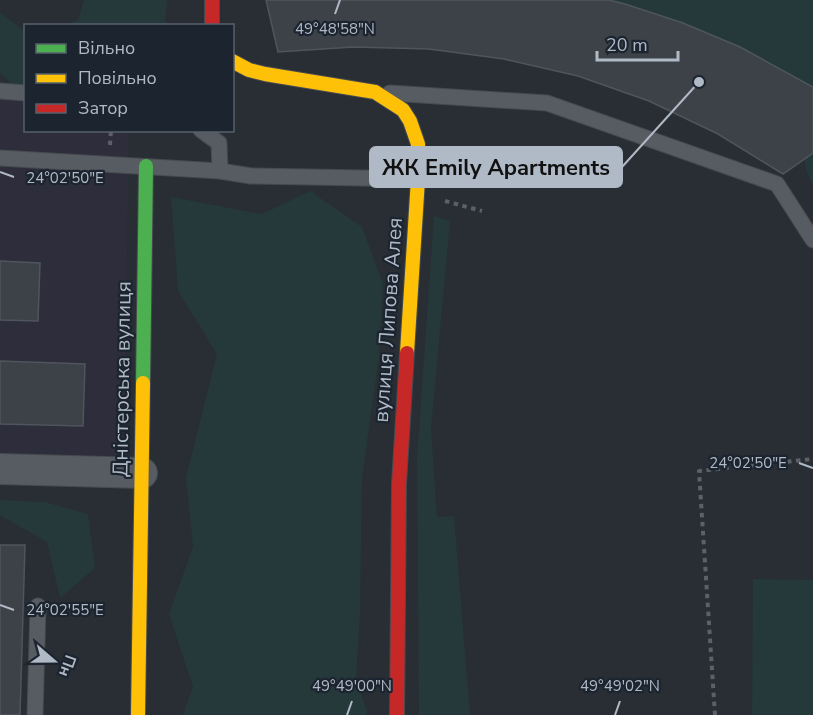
<svg xmlns="http://www.w3.org/2000/svg" width="813" height="715" viewBox="0 0 813 715" font-family="'Nunito Sans',sans-serif">
  <style>
    .medical { fill: #2d2d3b }
    .green { fill: #25383a }
    .building { fill: #3d4248; stroke: #4f555c; stroke-width: 1.5 }
    .lines { fill: none; stroke-linecap: round; stroke-linejoin: round }
    .lane-casing { stroke: #464a4f; stroke-width: 17 }
    .street-casing { stroke: #464a4f; stroke-width: 32 }
    .fast-casing { stroke: #464a4f; stroke-width: 16 }
    .slow-casing { stroke: #464a4f; stroke-width: 16 }
    .jam-casing { stroke: #464a4f; stroke-width: 16 }
    .path { stroke: #5a6167; stroke-width: 4; stroke-dasharray: 4.5 4.5; stroke-linecap: butt }
    .lane { stroke: #575c63; stroke-width: 15 }
    .street { stroke: #575c63; stroke-width: 30 }
    .fast { stroke: #4caf50; stroke-width: 14 }
    .slow { stroke: #ffc107; stroke-width: 14 }
    .jam { stroke: #c62828; stroke-width: 14 }
    .ticks { fill: none; stroke: #b0bac7; stroke-width: 2 }
    .labels { text-anchor: middle; stroke-width: 4.5; stroke-linejoin: round; paint-order: stroke }
    .street-label { font-size: 21px; fill: #b0bac7; stroke: #1b242f }
    .ticks-label { font-size: 15px; text-anchor: middle; fill: #b0bac7; stroke: #1b242f; stroke-width: 4.5; stroke-linejoin: round; paint-order: stroke }
    .leader { fill: none; stroke: #b0bac7; stroke-width: 2 }
    .callout-dot { fill: #b0bac7; stroke: #1b242f; stroke-width: 2 }
    .callout { fill: #b0bac7; stroke: #b0bac7; stroke-width: 2 }
    .callout-label { font-size: 22px; text-anchor: middle; font-weight: bold; fill: #111 }
  </style>
  <rect width="100%" height="100%" fill="#282e34"/>
  <!-- medical -->
  <path class="medical" d="M 25,81 L 26,130 L 129,131 L 124,458 L 0,457 L 0,84 Z"/>
  <!-- green -->
  <path class="green" d="M 84,0 L 167,0 L 165,20 L 167,25 L 66,25 L 78,20 Z
    M 602,0 L 813,0 L 813,98 Z
    M 0,13 L 25,31 L 25,96 L 0,73 Z
    M 813,121 L 813,184 C 799,161 804,144 813,121 Z
    M 310,191 L 362,227 L 383,284 L 379,356 L 362,479 L 360,611 L 356,678 L 367,712 L 367,715 L 183,715 L 193,687 L 169,614 L 193,547 L 186,478 L 217,354 L 178,291 L 171,197 L 262,214 Z
    M 434,216 L 450,221 L 431,429 L 437,517 L 454,516 L 470,715 L 419,715 L 417,458 Z
    M 0,500 L 45,502 L 88,514 L 95,568 L 60,598 L 47,542 L 0,515 Z
    M 753,579 L 813,580 L 813,715 L 752,715 Z"/>
  <!-- building -->
  <path class="building" d="M 266,0 L 609,0 L 625,4 L 683,23 L 740,47 L 813,87 L 813,153 L 783,174 L 718,134 L 649,101 L 578,76 L 504,59 L 429,49 L 353,47 L 278,52 Z
    M 0,261 L 40,263 L 38,321 L 0,320 Z
    M 0,361 L 85,364 L 83,426 L 0,424 Z
    M 0,545 L 25,545 L 20,715 L 0,715 Z"/>
  <g class="lines">
    <!-- lane casing -->
    <g class="lane-casing">
      <path id="lane" d="M 0,91 L 26,93
        M 390,93 L 547,103 L 777,184 L 813,240
        M 0,158 L 220,171 L 219,143 L 201,130
        M 220,171 L 251,176 L 418,179
        M 35,715 L 38,606"/>
    </g>
    <!-- street casing -->
    <g class="street-casing">
      <path id="street" d="M 0,469 L 142,473"/>
    </g>
    <!-- fast casing -->
    <g class="fast-casing">
      <path id="fast" d="M 143,383 L 146,166"/>
    </g>
    <!-- slow casing -->
    <g class="slow-casing">
      <path id="slow" d="M 232,61 L 249,70 L 265,74 L 375,92 L 403,110 L 410,121 L 418,144 L 418,179 L 407,353
        M 138,715 L 143,383"/>
    </g>
    <!-- jam casing -->
    <g class="jam-casing">
      <path id="jam" d="M 212,0 L 212,26
        M 397,715 L 399,484 L 407,353"/>
    </g>
    <!-- path -->
    <path class="path" d="M 110,145 L 111,130
      M 445,201 L 482,211
      M 715,715 L 699,471 L 813,459"/>
    <!-- lane -->
    <use href="#lane" class="lane"/>
    <!-- street -->
    <use href="#street" class="street"/>
    <!-- fast -->
    <use href="#fast" class="fast"/>
    <!-- slow -->
    <use href="#slow" class="slow"/>
    <!-- jam -->
    <use href="#jam" class="jam"/>
  </g>
  <!-- ticks -->
  <path class="ticks" d="M 335,14 L 340,0M 0,172 L 14,177M 799,463 L 813,468M 0,605 L 14,610M 347,715 L 352,701M 615,715 L 620,701"/>
  <g class="labels">
    <!-- street labels -->
    <g class="street-label">
      <text transform="translate(388 320) rotate(-86)" y="7">вулиця Липова Алея</text>
      <text transform="translate(122 379) rotate(-89)" y="7">Дністерська вулиця</text>
    </g>
  </g>
  <g class="ticks-label">
    <text x="335" y="34">49°48'58"N</text>
    <text x="65" y="183">24°02'50"E</text>
    <text x="748" y="468">24°02'50"E</text>
    <text x="65" y="615">24°02'55"E</text>
    <text x="352" y="691">49°49'00"N</text>
    <text x="620" y="691">49°49'02"N</text>
  </g>
  <!-- callouts -->
  <path class="leader" d="M699 82L622 167"/>
  <circle class="callout-dot" cx="699" cy="82" r="6"/>
  <rect class="callout" x="370" y="147" width="252" height="40" rx="6"/>
  <g class="callout-label">
    <text x="496" y="175">ЖК Emily Apartments</text>
  </g>
  <!-- legend -->
  <rect x="24" y="24" width="210" height="108" fill="#1b242f" stroke="#57606c" stroke-width="1.5"/>
  <rect x="36" y="44" width="30" height="9" fill="#4caf50" stroke="#57606c" stroke-width="1.5"/>
  <text x="78" y="54" font-size="18" fill="#b0bac7">Вільно</text>
  <rect x="36" y="74" width="30" height="9" fill="#ffc107" stroke="#57606c" stroke-width="1.5"/>
  <text x="78" y="84" font-size="18" fill="#b0bac7">Повільно</text>
  <rect x="36" y="104" width="30" height="9" fill="#c62828" stroke="#57606c" stroke-width="1.5"/>
  <text x="78" y="114" font-size="18" fill="#b0bac7">Затор</text>
  <!-- north arrow -->
  <g transform="translate(54 661) rotate(110)" stroke="#1b242f" stroke-width="4.5" paint-order="stroke">
  <path d="M0-4.5L10 22L0 15L-10 22Z" fill="#b0bac7"/>
  <text y="-9" font-size="16" font-weight="bold" text-anchor="middle" fill="#b0bac7">Пн</text>
  </g>
  <!-- scale -->
  <path d="M597 51v9h81v-9" fill="none" stroke="#b0bac7" stroke-width="3"/>
  <text x="606" y="51" font-size="18" fill="#b0bac7" stroke="#1b242f" stroke-width="4.5" paint-order="stroke">20 m</text>
</svg>
